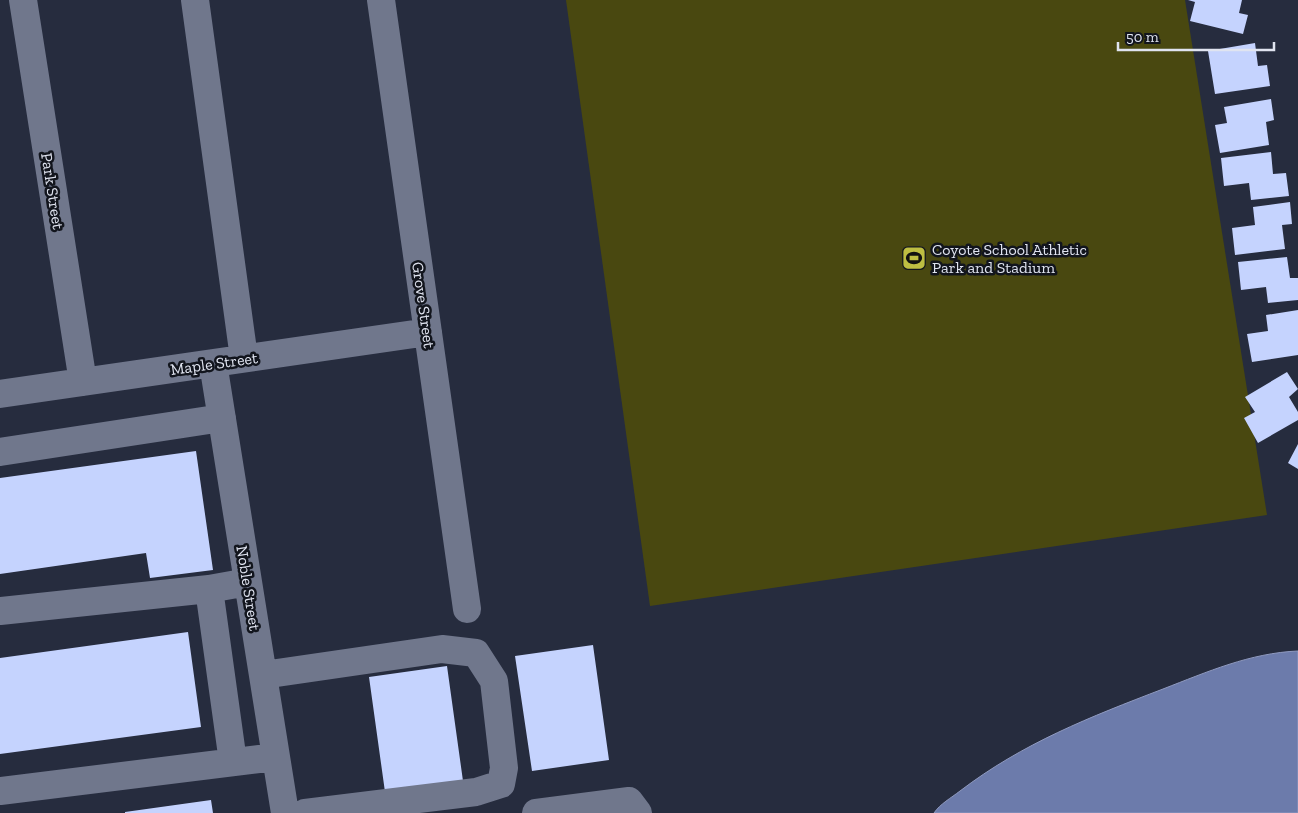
<svg xmlns="http://www.w3.org/2000/svg" width="1298" height="813" viewBox="0 0 1298 813" font-family="'Zilla Slab',serif">
  <style>
    .green { fill: #494810 }
    .water { fill: #6c7bab; stroke: #8f9ac0 }
    .building { fill: #c5d3fe }
    .lines { fill: none; stroke-linecap: round; stroke-linejoin: round }
    .minor { stroke: #70778c; stroke-width: 28 }
    .labels { text-anchor: middle; stroke-width: 5; stroke-linejoin: round; paint-order: stroke }
    .street-label { font-size: 16px; fill: #e0e4f0; stroke: #12151d }
    .poi-label { font-size: 16px; fill: #e0e4f0; stroke: #12151d; text-anchor: start }
  </style>
  <rect width="100%" height="100%" fill="#262c3e"/>
  <!-- green -->
  <path class="green" d="M 566,0 L 1185,0 L 1267,515 L 650,606 Z"/>
  <!-- water -->
  <path class="water" d="M 1298,651 L 1298,813 L 934,813 C 940,804 951,798 960,791 C 1023,743 1090,717 1163,689 C 1207,672 1250,653 1298,651 Z"/>
  <!-- building -->
  <path class="building" d="M 1188,0 L 1242,0 L 1239,13 L 1248,15 L 1243,34 L 1190,21 L 1195,2 Z
    M 1255,43 L 1258,66 L 1267,65 L 1270,86 L 1215,94 L 1208,51 Z
    M 1271,99 L 1274,120 L 1266,122 L 1269,145 L 1220,153 L 1215,125 L 1227,123 L 1224,107 Z
    M 1271,152 L 1273,174 L 1286,173 L 1289,196 L 1251,200 L 1249,183 L 1224,186 L 1221,158 Z
    M 1290,202 L 1292,224 L 1282,225 L 1285,249 L 1235,255 L 1232,228 L 1255,225 L 1253,207 Z
    M 1287,257 L 1290,278 L 1298,278 L 1298,300 L 1268,303 L 1266,287 L 1241,290 L 1238,262 Z
    M 1298,310 L 1298,355 L 1252,362 L 1247,334 L 1268,331 L 1266,315 Z
    M 1287,372 L 1298,389 L 1289,397 L 1298,412 L 1298,420 L 1258,443 L 1244,418 L 1255,412 L 1245,397 Z
    M 1298,444 L 1298,469 L 1288,463 Z
    M 196,451 L 213,570 L 150,578 L 146,553 L 0,574 L 0,478 Z
    M 188,632 L 201,727 L 0,754 L 0,658 Z
    M 593,645 L 609,760 L 532,771 L 515,656 Z
    M 447,666 L 463,781 L 385,792 L 369,677 Z
    M 211,800 L 213,813 L 125,813 L 125,812 Z"/>
  <g class="lines">
    <!-- minor -->
    <path class="minor" d="M 23,0 L 83,382
      M 195,0 L 244,358
      M 381,0 L 467,609
      M 213,363 L 285,813
      M 0,394 L 428,332
      M 0,452 L 222,418
      M 209,589 L 233,762
      M 0,611 L 209,589 L 248,582
      M 263,675 L 442,649 L 476,653 L 494,681 L 504,768 L 501,784 L 476,792 L 305,813
      M 0,791 L 276,757
      M 536,813 L 629,801 L 638,813"/>
  </g>
  <!-- icons -->
  <defs>
    <g id="stadium-square" transform="scale(1.25)"><rect x="-9" y="-9" width="18" height="18" rx="4" fill="#bebe42" stroke="#12151d"/><path d="M0-5a6.5 5 0 1 0 0 10a6.5 5 0 1 0 0-10ZM-3.5-1.8h7v3.6h-7Z" fill="#111"/></g>
  </defs>
  <g fill-rule="evenodd">
    <use href="#stadium-square" x="914" y="258"/>
  </g>
  <g class="labels">
    <!-- street labels -->
    <g class="street-label">
      <text transform="translate(53 191) rotate(81)" y="6">Park Street</text>
      <text transform="translate(424 305) rotate(82)" y="6">Grove Street</text>
      <text transform="translate(214 363) rotate(-8)" y="6">Maple Street</text>
      <text transform="translate(249 588) rotate(81)" y="6">Noble Street</text>
    </g>
    <!-- poi labels -->
    <g class="poi-label">
      <text x="932" y="255">Coyote School Athletic<tspan x="932" dy="18">Park and Stadium</tspan></text>
    </g>
  </g>
  <!-- scale -->
  <path d="M1118 42v8h156v-8" fill="none" stroke="#e0e4f0" stroke-width="2.5"/>
  <text x="1126" y="42" font-size="15" fill="#e0e4f0" stroke="#12151d" stroke-width="4" paint-order="stroke">50 m</text>
</svg>
